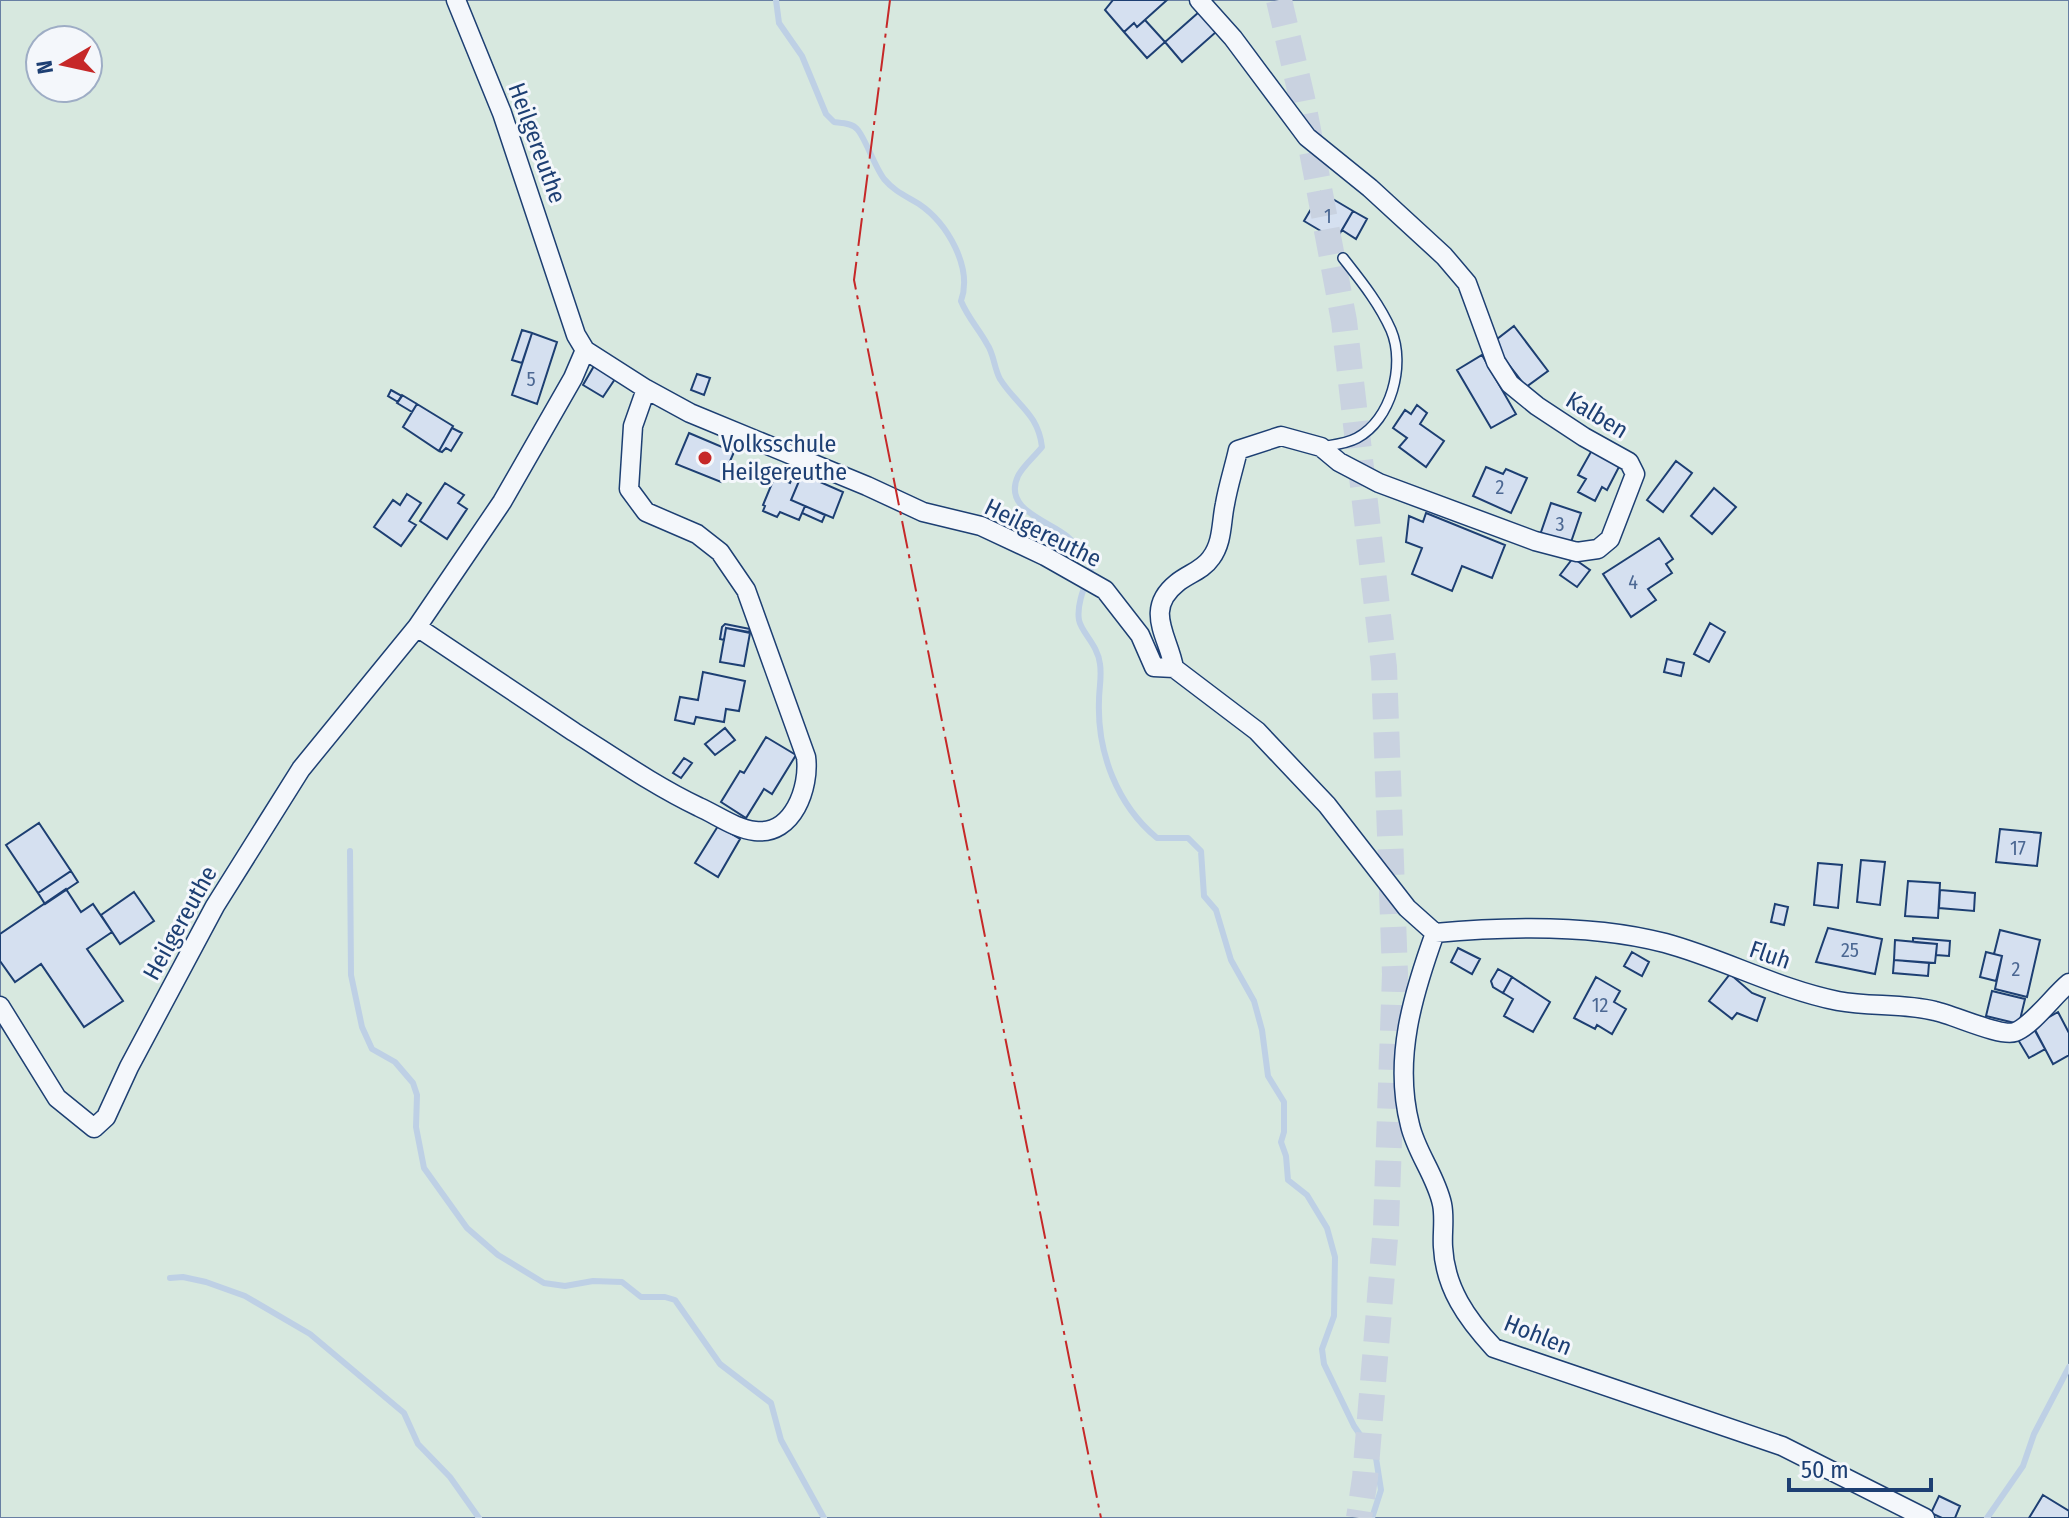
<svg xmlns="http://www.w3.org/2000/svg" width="2069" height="1518" viewBox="0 0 2069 1518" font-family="'Fira Sans Condensed',sans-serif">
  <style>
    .green { fill: #d7e8df; stroke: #687fa3; stroke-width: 2; fill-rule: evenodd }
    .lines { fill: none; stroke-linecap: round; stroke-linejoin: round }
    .stream { stroke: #bed0e5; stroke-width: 6 }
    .building { fill: #d5e0f0; stroke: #1d3f73; stroke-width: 2 }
    .primary-tunnel { stroke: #c9d2e0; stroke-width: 26; stroke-dasharray: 26 13; stroke-linecap: butt }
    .lane-casing { stroke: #1d3f73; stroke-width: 12 }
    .street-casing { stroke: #1d3f73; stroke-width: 21 }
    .lane { stroke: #f4f7fb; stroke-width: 9 }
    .street { stroke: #f4f7fb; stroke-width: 18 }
    .power { stroke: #c62828; stroke-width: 2; stroke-dasharray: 28 6 4 6; stroke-linecap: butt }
    .poi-dot { fill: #c62828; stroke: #f4f7fb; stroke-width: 3 }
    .labels { text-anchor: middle; stroke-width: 6; stroke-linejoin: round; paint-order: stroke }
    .number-label { font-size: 20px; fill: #4b6792 }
    .street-label { font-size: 24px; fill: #1d3f73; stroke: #f4f7fb }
    .poi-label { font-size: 24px; fill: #1d3f73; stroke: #f4f7fb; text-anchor: start }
  </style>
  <rect width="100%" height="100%" fill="#f4f7fb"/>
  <!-- green -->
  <path class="green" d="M 0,0 L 2069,0 L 2069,1518 L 0,1518 ZM 40,40 L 88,40 L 88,88 L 40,88 Z"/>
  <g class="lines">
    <!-- stream -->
    <path class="stream" d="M 776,0 L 779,23 L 802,56 L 826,114 L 834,122 C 842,123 852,123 857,129 C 865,137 874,166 884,179 C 894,191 906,196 919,204 C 947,223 973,267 961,301 C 968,318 979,329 987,344 C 994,354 994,368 1000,379 C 1017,406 1038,413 1042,447 C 1035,456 1023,466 1018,476 C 1002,510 1050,521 1068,537 C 1078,545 1085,555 1092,566 C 1087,581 1076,603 1079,620 C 1081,632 1098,645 1100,664 C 1102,677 1099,688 1099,701 C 1097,752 1117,805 1157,838 L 1188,838 L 1201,851 L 1204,896 L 1216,910 L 1231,960 L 1254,1001 L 1262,1030 L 1268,1076 L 1284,1102 L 1284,1132 L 1281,1142 L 1286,1156 L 1288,1180 L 1307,1195 L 1327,1228 L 1335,1257 L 1334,1316 L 1322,1349 L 1324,1364 L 1354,1426 L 1376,1458 L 1381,1490 L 1372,1518
      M 350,851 L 351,975 L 362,1027 L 372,1049 L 395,1062 L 413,1083 L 417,1095 L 416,1127 L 424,1168 L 467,1228 L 498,1255 L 544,1283 L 565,1286 L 593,1281 L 622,1282 L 641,1297 L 665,1297 L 675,1300 L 720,1364 L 771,1403 L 781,1440 L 824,1518
      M 170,1278 L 183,1277 L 206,1282 L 245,1296 L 310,1334 L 404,1413 L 418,1444 L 450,1477 L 479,1518
      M 1987,1518 L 2023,1466 L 2034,1434 L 2069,1367"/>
  </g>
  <!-- building -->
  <path class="building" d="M 1113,0 L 1167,0 L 1137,27 L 1134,23 L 1124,32 L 1105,10 Z
    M 1199,12 L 1216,32 L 1182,62 L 1165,42 Z
    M 1145,20 L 1165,42 L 1147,58 L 1124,32 L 1134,23 L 1137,27 Z
    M 1321,192 L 1353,211 L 1336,240 L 1304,221 Z
    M 1353,211 L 1367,219 L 1356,239 L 1342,230 Z
    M 1514,326 L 1548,371 L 1526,387 L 1492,343 Z
    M 522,330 L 532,333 L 522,363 L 512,360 Z
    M 532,333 L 557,342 L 537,404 L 512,395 Z
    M 1482,355 L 1516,414 L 1491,428 L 1457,370 Z
    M 594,366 L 615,379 L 603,397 L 583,385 Z
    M 697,374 L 710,378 L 704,395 L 691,390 Z
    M 391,390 L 402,396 L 398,402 L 388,396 Z
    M 402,395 L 417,404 L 412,412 L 397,403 Z
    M 417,404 L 453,426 L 439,451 L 403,427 Z
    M 1417,405 L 1427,413 L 1420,424 L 1444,441 L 1426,467 L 1399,447 L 1407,438 L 1393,428 L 1405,410 L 1411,414 Z
    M 452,428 L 462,433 L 451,451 L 446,448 L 442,452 L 439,451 Z
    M 689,433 L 734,452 L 721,482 L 676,464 Z
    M 1592,450 L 1620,465 L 1607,490 L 1602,487 L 1595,501 L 1578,492 L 1586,479 L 1578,475 Z
    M 1676,461 L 1692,473 L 1663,512 L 1647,500 Z
    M 1486,467 L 1503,474 L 1506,469 L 1527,478 L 1511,513 L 1473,496 Z
    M 795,472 L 802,474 L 791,500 L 805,506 L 799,520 L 780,512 L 777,517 L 763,511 L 765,506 L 763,505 L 775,476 L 790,483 Z
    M 802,474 L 843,492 L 833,518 L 791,500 Z
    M 445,483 L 464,495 L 458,503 L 467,509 L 447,539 L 420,521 Z
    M 1714,488 L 1736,507 L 1712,534 L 1691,516 Z
    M 407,494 L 421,503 L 409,521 L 416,525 L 401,546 L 374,527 L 393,500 L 400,505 Z
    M 1551,503 L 1581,513 L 1571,542 L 1540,535 Z
    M 805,506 L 825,515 L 822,522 L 802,513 Z
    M 1426,513 L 1505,545 L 1492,578 L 1462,566 L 1452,591 L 1412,574 L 1422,548 L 1406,542 L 1409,516 L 1423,522 Z
    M 1659,538 L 1673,559 L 1666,564 L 1672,573 L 1648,589 L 1656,600 L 1631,617 L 1603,574 Z
    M 1573,558 L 1590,570 L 1577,587 L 1560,575 Z
    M 1710,623 L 1725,632 L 1709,662 L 1694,654 Z
    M 725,624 L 750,629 L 749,632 L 726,628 L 724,640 L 720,639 L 722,627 Z
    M 726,628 L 750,633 L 744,666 L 720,662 Z
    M 1667,659 L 1684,663 L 1681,676 L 1664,672 Z
    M 703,672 L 745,681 L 739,711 L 726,709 L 724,722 L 696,717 L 694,724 L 675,720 L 680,697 L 698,700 Z
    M 725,728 L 735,740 L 715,755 L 705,744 Z
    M 766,737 L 796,755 L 772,794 L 764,789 L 746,818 L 721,802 L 740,771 L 744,773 Z
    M 684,758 L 692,763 L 681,778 L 673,773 Z
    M 39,823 L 71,871 L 38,893 L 6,845 Z
    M 718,826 L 740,839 L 718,877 L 695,863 Z
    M 2000,829 L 2041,833 L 2037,866 L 1996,862 Z
    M 1861,860 L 1885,862 L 1880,905 L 1857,902 Z
    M 1818,863 L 1842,865 L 1838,908 L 1814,905 Z
    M 71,871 L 78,882 L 45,904 L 38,893 Z
    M 1908,881 L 1940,883 L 1938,918 L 1905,916 Z
    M 66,889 L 81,912 L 93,904 L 112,932 L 87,949 L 123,1001 L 84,1027 L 41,964 L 15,982 L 0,961 L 0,934 Z
    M 1940,890 L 1975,893 L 1974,911 L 1939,908 Z
    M 134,892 L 154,921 L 120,944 L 101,915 Z
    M 1775,904 L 1788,907 L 1784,925 L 1771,922 Z
    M 1828,928 L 1882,939 L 1875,974 L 1816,962 Z
    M 2000,930 L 2040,940 L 2027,997 L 1995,989 L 2002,956 L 1994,954 Z
    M 1913,938 L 1950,941 L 1949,956 L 1936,955 L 1937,944 L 1913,942 Z
    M 1895,940 L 1937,944 L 1935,963 L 1894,960 Z
    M 1458,948 L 1480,959 L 1472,974 L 1451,962 Z
    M 1632,952 L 1649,962 L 1642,976 L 1624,966 Z
    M 1986,952 L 2002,956 L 1996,981 L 1980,977 Z
    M 1894,960 L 1929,963 L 1928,976 L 1893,973 Z
    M 1498,969 L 1512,977 L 1503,993 L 1493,987 L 1491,981 Z
    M 1730,974 L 1752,993 L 1765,998 L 1757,1021 L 1737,1013 L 1732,1019 L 1709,1001 Z
    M 1512,977 L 1550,1002 L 1533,1032 L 1504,1016 L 1513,999 L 1503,993 Z
    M 1596,977 L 1620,991 L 1614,1002 L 1626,1009 L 1612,1034 L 1597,1025 L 1595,1029 L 1574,1018 Z
    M 1992,991 L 2025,999 L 2019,1024 L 1986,1016 Z
    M 2058,1012 L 2069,1033 L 2069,1055 L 2053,1064 L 2033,1026 Z
    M 2034,1029 L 2045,1049 L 2029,1058 L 2017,1038 Z
    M 2043,1495 L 2069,1511 L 2069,1518 L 2029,1518 Z
    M 1939,1496 L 1960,1506 L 1955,1518 L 1942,1518 L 1931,1513 Z"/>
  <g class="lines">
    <!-- primary-tunnel -->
    <path class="primary-tunnel" d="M 1279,0 L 1302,98 L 1344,321 L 1384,667 L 1395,974 L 1386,1226 L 1365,1478 L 1359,1518"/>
    <!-- lane casing -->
    <g class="lane-casing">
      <path id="lane" d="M 1321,447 C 1332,445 1346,444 1357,438 C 1391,420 1406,365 1391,330 C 1379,303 1361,281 1343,258"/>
    </g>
    <!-- street casing -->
    <g class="street-casing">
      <path id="street" d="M 456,0 L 502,113 L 576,335 L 585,350 L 646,389 L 690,413 L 867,486 L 923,512 L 981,526 L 1045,556 L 1105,590 L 1140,635 L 1154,667 L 1174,668 L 1257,731 L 1327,805 L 1407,908 L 1435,933
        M 417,627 C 469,662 522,697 574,732 C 615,758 655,786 699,807 C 717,815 736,829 755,831 C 793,836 810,787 806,757 L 746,590 L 720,552 L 697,534 L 646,512 L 629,489 L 633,426 L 646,389
        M 1174,668 C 1169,637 1143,610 1177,583 C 1188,574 1203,570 1211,558 C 1223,542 1221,522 1225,504 C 1228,486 1234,468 1238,450 L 1281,436 L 1321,447 L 1339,462 L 1379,483 L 1535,541 L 1577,552 L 1598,549 L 1610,539 L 1635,474 L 1629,462 L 1584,437 L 1537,406 L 1510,384 L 1496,362 L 1467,283 L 1444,256 L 1370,188 L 1307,137 L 1233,38 L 1199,0
        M 1435,933 C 1413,994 1393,1059 1410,1125 C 1416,1152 1436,1176 1442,1204 C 1445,1218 1442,1233 1443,1247 C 1445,1288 1467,1319 1494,1348 L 1782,1446 L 1925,1518
        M 1435,933 C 1509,926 1593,924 1665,943 C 1724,959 1778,989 1838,1001 C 1870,1007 1903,1003 1935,1011 C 1954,1015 2000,1037 2015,1032 C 2032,1026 2054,995 2069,983
        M 0,1006 L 57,1098 L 94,1128 L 106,1117 L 129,1067 L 215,906 L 301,769 L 417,627 L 502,502 L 573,378 L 585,350"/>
    </g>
    <!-- lane -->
    <use href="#lane" class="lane"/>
    <!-- street -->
    <use href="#street" class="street"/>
    <!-- power -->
    <path class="power" d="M 890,0 L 854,280 L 1101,1518"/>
  </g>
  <!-- markers -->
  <circle class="poi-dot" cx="705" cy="458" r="8"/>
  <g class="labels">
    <!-- number labels -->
    <g class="number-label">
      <text x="1328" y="223">1</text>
      <text x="531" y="386">5</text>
      <text x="1500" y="494">2</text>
      <text x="1560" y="531">3</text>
      <text x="1633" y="589">4</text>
      <text x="2018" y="855">17</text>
      <text x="1850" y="957">25</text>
      <text x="2016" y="976">2</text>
      <text x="1600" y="1012">12</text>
    </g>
    <!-- street labels -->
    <g class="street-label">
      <text transform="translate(537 143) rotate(70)" y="8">Heilgereuthe</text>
      <text transform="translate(1597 415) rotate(31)" y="8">Kalben</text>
      <text transform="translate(1043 533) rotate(26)" y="8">Heilgereuthe</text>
      <text transform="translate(180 923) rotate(-61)" y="8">Heilgereuthe</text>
      <text transform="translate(1770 955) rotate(19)" y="8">Fluh</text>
      <text transform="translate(1538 1335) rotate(22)" y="8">Hohlen</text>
    </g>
    <!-- poi labels -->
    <g class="poi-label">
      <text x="721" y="452">Volksschule<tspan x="721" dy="28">Heilgereuthe</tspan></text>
    </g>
  </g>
  <!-- north arrow -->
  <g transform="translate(64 64) rotate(261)"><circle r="38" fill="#f4f7fb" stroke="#9eadc5" stroke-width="2"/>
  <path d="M0-6L14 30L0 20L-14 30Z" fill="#c62828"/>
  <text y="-12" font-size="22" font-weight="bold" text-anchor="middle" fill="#1d3f73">N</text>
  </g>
  <!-- scale -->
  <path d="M1789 1478v12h142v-12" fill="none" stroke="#1d3f73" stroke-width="4"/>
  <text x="1801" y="1478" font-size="24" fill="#1d3f73" stroke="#f4f7fb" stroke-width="6" paint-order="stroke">50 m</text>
</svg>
